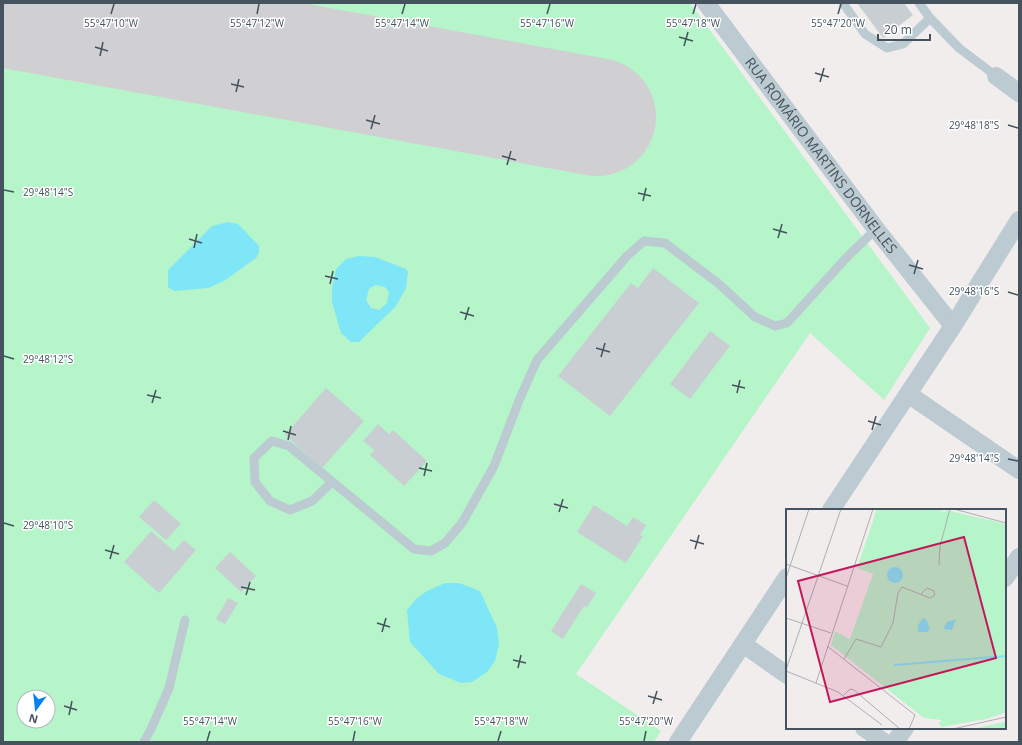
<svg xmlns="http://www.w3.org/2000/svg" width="1022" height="745" viewBox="0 0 1022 745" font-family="'Open Sans',sans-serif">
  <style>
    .green { fill: #b6f4c9; fill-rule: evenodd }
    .water { fill: #7ee6f6; fill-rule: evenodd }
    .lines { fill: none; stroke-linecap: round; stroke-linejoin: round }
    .runway { stroke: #d0d0d3; stroke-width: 118 }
    .building { fill: #c9ced3 }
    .service { stroke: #bccad2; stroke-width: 9 }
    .minor { stroke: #bccad2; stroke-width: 18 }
    .ticks { fill: none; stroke: #44535d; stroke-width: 1.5 }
    .labels { text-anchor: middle; stroke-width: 3; stroke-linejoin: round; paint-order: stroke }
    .street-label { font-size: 14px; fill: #44535d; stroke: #fff }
    .inset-river { fill: none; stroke: #7ee6f6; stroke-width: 2 }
    .inset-road { fill: none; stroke: #acafb3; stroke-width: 1 }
    .view { fill: #c2185b; fill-opacity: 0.15; stroke: #c2185b; stroke-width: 2 }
    .inset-edge { fill: none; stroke: #44535d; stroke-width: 2 }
    .ticks-label { font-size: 10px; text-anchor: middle; fill: #44535d; stroke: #fff; stroke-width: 3; stroke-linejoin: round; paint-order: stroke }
  </style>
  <rect width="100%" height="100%" fill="#f1eded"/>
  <!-- green -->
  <path class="green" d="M 3,3 L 690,3 L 930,328 L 884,400 L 810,333 L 576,674 L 661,731 L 654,742 L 3,742 ZM 24,697 L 48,697 L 48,721 L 24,721 Z"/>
  <!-- water -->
  <path class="water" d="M 228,222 L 238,224 L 259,246 L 259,253 L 256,258 L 224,281 L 208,288 L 174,291 L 168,287 L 168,270 L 212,226 Z
    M 359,256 L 375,257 L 406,269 L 408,272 L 406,288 L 396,306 L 359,342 L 351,342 L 341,333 L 332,302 L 332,288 L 336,269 L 346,259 ZM 375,285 L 385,287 L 389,292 L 387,303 L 379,310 L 371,308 L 366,300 L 369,289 Z
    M 445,583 L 459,583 L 480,591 L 497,628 L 499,644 L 495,661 L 487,672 L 472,682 L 461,683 L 439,674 L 410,642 L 407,610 L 416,599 L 427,591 Z"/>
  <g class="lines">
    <!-- runway -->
    <path class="runway" d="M 3,8 L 597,117"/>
  </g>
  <!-- building -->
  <path class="building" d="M 857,3 L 904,3 L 913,15 L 883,38 Z
    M 653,268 L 699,303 L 610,416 L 558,376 L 631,283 L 638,288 Z
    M 710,331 L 730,346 L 690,399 L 670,384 Z
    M 326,388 L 364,421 L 322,468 L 285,435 Z
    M 378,424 L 389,434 L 393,430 L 427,461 L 404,486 L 370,455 L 374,450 L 363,441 Z
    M 154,500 L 181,524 L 166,540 L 139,517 Z
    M 594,505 L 627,526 L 633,517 L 646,525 L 640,535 L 643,536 L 626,563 L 577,532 Z
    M 151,531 L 174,551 L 184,540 L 196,550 L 159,593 L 124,562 Z
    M 230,552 L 256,576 L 241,592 L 215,568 Z
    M 581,584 L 596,593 L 587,607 L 584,606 L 563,639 L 551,631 Z
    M 228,598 L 238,603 L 225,624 L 216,619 Z"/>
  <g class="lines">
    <!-- service -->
    <path class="service" d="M 843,3 L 865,34 L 887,48 L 903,44 L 930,18
      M 919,3 L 930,18 L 959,48 L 996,76
      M 332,482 L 312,501 L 290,510 L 270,501 L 255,482 L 254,458 L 272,441 L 289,446 L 414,549 L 431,551 L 445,543 L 462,523 L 494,466 L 520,398 L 537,360 L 627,256 L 644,241 L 665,243 L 719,284 L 755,317 L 775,326 L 787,323 L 847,257 L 876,229
      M 144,742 L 152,727 L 169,688 L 185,620"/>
    <!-- minor -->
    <g class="minor">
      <path id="s1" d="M 706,3 L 876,229 L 953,326"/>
      <path d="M 996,76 L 1019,93"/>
      <path d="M 908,394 L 1019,470"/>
      <path d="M 831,510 L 953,326 L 1019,220"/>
      <path d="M 1005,578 L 1019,557"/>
      <path d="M 743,644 L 787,675"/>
      <path d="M 864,728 L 884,742"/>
      <path d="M 678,742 L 787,577"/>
      <path d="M 895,742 L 905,728"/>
    </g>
  </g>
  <!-- ticks -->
  <path class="ticks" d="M 111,14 L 114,4M 257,14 L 259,4M 402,14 L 405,4M 547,14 L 550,4M 693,14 L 696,4M 838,14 L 841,4M 679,37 L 693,41M 684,46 L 688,32M 95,47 L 108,51M 100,56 L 103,42M 815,73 L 829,77M 820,82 L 824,68M 231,84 L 244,87M 236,92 L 239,79M 366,120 L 380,124M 1008,125 L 1018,128M 371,129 L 375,115M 502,156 L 516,160M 507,165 L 511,151M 4,190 L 14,192M 638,193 L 651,196M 643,201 L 646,188M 773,229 L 787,233M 778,238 L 782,224M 189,239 L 202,243M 194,248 L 197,234M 909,265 L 923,269M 914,274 L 918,260M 325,276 L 338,279M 330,284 L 333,271M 1008,292 L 1018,295M 460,312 L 474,316M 465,320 L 469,307M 596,348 L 610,352M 4,356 L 14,359M 601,357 L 605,343M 732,385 L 745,388M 737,393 L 740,380M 147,395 L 161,398M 152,403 L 156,390M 868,421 L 881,425M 872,430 L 876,416M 283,431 L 296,435M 288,440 L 291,426M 1008,459 L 1018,461M 419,468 L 432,471M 424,476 L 427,463M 554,504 L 568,508M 559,512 L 563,499M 4,523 L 14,526M 690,540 L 704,544M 695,549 L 699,535M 105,550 L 119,554M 110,559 L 114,545M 241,587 L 255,590M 246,595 L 250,582M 377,623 L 390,627M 382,632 L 386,618M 513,660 L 526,663M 518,668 L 521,655M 648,696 L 662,700M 653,704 L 657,691M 64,706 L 77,710M 69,715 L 72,701M 207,741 L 210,731M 353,741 L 355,731M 498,741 L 501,731M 644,741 L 646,731"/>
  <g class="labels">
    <!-- street labels -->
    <g class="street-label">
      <text dy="5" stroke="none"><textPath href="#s1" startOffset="191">RUA ROMÁRIO MARTINS DORNELLES</textPath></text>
    </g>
  </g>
  <!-- overview -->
  <g transform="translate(786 509)">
    <rect width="220" height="220" fill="#f1eded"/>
    <path d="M 91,0 L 151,0 L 159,3 L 160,1 L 220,15 L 220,203 L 200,210 L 155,218 L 153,214 L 156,211 L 138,209 L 45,136 L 49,122 L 64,130 L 87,65 L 71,59 ZM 220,212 L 220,220 L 186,220 L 218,213 Z" fill="#b6f4c9"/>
    <path d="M101 66a8 8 0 1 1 16 0a8 8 0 1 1-16 0ZM 137,109 L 140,110 L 144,120 L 141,123 L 132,123 L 132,116 ZM 170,110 L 166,121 L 157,120 L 161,113 Z" fill="#7ee6f6"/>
    <path class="inset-river" d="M 108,156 L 220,147"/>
    <path class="inset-road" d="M 168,0 L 220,14M 0,55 L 61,77M 153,56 L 154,37 L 164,0M 0,69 L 23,0M 0,109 L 45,124M 41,137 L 129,206 L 123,220M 58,150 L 70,130 L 95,138 L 107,114 L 112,84 L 116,78 L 144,89 L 149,86 L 148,82 L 141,79 L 135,85M 0,161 L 55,0M 0,162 L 52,183 L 96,216M 30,174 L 87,0M 58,186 L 64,180 L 68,181 L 114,220M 167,220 L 220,208"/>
    <path class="view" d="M 178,28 L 210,149 L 44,193 L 12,72 Z"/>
    <rect width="220" height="220" class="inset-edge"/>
  </g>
  <g class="ticks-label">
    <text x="111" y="27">55°47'10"W</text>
    <text x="257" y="27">55°47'12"W</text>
    <text x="402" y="27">55°47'14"W</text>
    <text x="547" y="27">55°47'16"W</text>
    <text x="693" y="27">55°47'18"W</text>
    <text x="838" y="27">55°47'20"W</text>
    <text x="974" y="129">29°48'18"S</text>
    <text x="48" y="196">29°48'14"S</text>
    <text x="974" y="295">29°48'16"S</text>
    <text x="48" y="363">29°48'12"S</text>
    <text x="974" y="462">29°48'14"S</text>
    <text x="48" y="529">29°48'10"S</text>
    <text x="210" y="725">55°47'14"W</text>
    <text x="355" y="725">55°47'16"W</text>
    <text x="501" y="725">55°47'18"W</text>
    <text x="646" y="725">55°47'20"W</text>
  </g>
  <!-- border -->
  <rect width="1022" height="745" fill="none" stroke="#44535d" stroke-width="8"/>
  <!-- north arrow -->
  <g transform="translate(36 709) rotate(195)"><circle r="19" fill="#ffffff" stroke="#b4babe"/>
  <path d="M0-3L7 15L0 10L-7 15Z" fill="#0480f4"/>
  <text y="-6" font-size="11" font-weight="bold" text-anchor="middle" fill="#44535d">N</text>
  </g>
  <!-- scale -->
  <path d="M878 34v6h52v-6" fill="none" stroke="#44535d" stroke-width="2"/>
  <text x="884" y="34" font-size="12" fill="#44535d" stroke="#ffffff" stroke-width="3" paint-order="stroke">20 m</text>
</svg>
